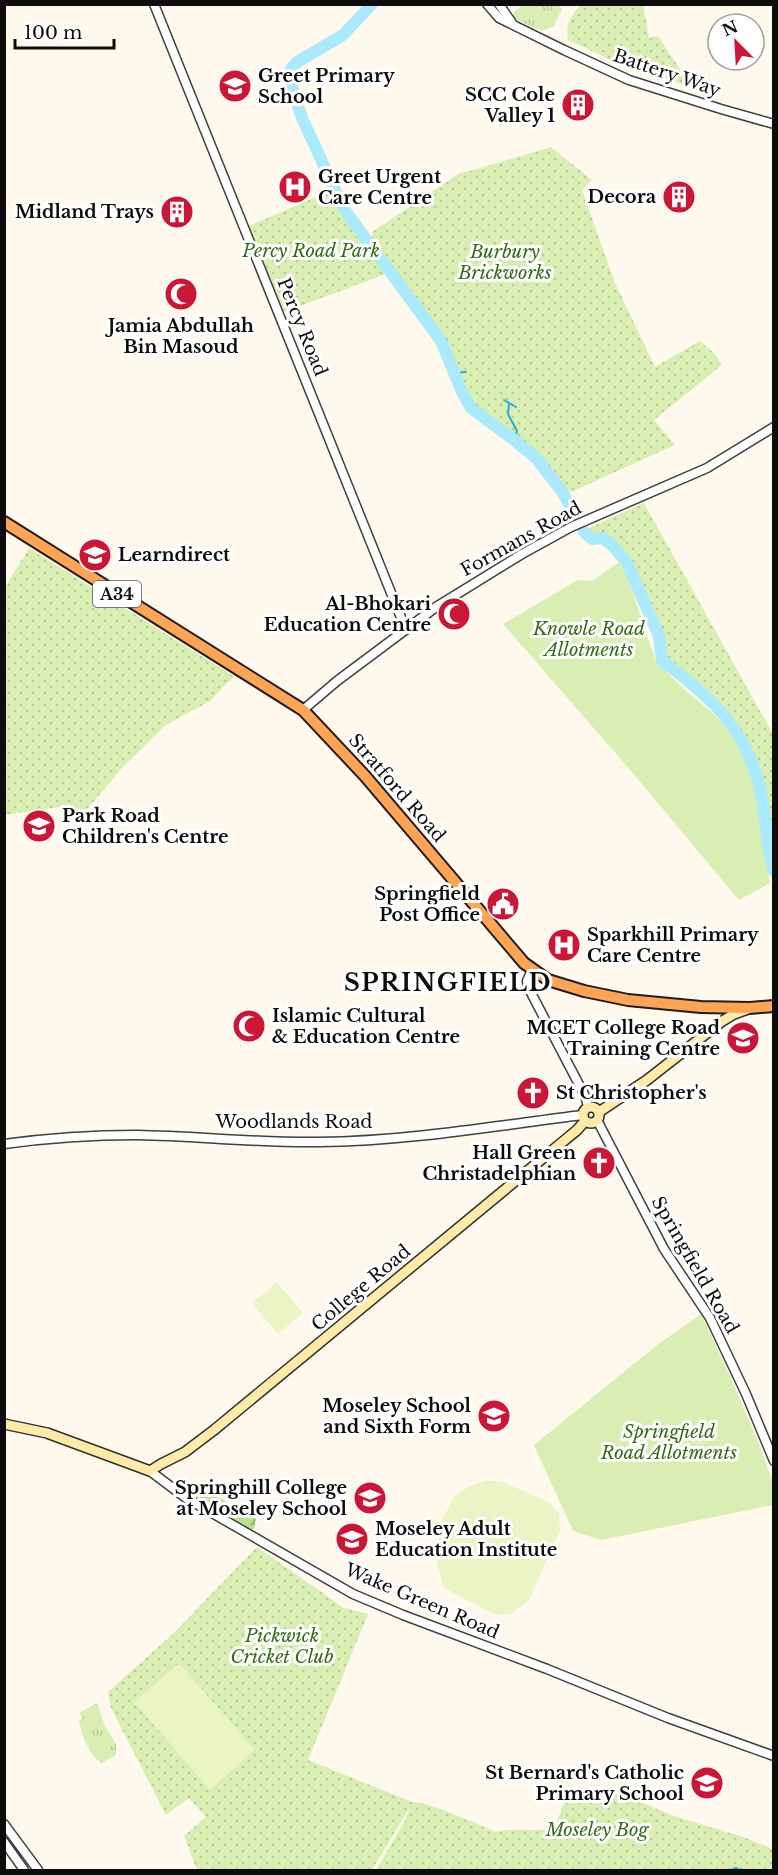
<svg xmlns="http://www.w3.org/2000/svg" width="778" height="1875" viewBox="0 0 778 1875" font-family="'Libre Baskerville',serif">
  <style>
    .grass { fill: url(#grass-tufts) }
    .forest { fill: url(#forest-firs) }
    .park { fill: url(#park-dots) }
    .garden { fill: #d9eeb2 }
    .pitch { fill: #eaf4c5 }
    .lines { fill: none; stroke-linecap: round; stroke-linejoin: round }
    .stream { stroke: #2aacdc; stroke-width: 2 }
    .river { stroke: #abe9fd; stroke-width: 12 }
    .tertiary-casing { stroke: #404040; stroke-width: 11 }
    .secondary-casing { stroke: #2f2f2f; stroke-width: 12 }
    .trunk-casing { stroke: #1e1e1e; stroke-width: 14 }
    .tertiary { stroke: #fff; stroke-width: 8 }
    .secondary { stroke: #ffeaa8; stroke-width: 9 }
    .trunk { stroke: #ffa454; stroke-width: 10 }
    .labels { text-anchor: middle; stroke-width: 6; stroke-linejoin: round; paint-order: stroke }
    .shield { fill: #fff; stroke: #565656; stroke-width: 1.5 }
    .shield-label { font-size: 16px; font-weight: bold; fill: #0d0d0d }
    .street-label { font-size: 18px; fill: #0d0d0d; stroke: #fff }
    .poi-label { font-size: 18px; font-weight: bold; fill: #0d0d0d; stroke: #fff; text-anchor: end }
    .park-label { font-size: 18px; font-style: italic; fill: #336c16; stroke: #fff }
    .district-label { font-size: 24px; font-weight: bold; letter-spacing: 1.5px; fill: #0d0d0d; stroke: #fff }
  </style>
  <defs>
    <pattern id="grass-tufts" width="24" height="20" patternUnits="userSpaceOnUse" patternTransform="scale(1.5)"><rect width="24" height="20" fill="#d9eeb2"/><path d="M3 7l-1-3M5 7V3M7 7l1-3M15 17l-1-3M17 17v-4M19 17l1-3" fill="none" stroke="#b9cb98"/></pattern>
    <pattern id="forest-firs" width="22" height="20" patternUnits="userSpaceOnUse" patternTransform="scale(1.5)"><rect width="22" height="20" fill="#bee18f"/><path d="M5 1l3.5 6h-7zM16 11l3.5 6h-7z" fill="#a2c07a"/></pattern>
    <pattern id="park-dots" width="8" height="8" patternUnits="userSpaceOnUse" patternTransform="scale(1.5)"><rect width="8" height="8" fill="#d9eeb2"/><path d="M2 2h.1M6 6h.1" fill="none" stroke="#b9cb98" stroke-width="1.8" stroke-linecap="round"/></pattern>
  </defs>
  <rect width="100%" height="100%" fill="#fff9ed"/>
  <!-- grass -->
  <path class="grass" d="M 523,5 L 559,5 L 562,9 L 554,26 L 542,31 L 515,19 L 513,17 L 514,12 Z
    M 97,1703 L 105,1726 L 116,1744 L 116,1755 L 102,1763 C 89,1756 82,1735 79,1721 L 83,1718 L 79,1713 Z"/>
  <!-- forest -->
  <path class="forest" d="M 203,1488 L 256,1519 L 254,1529 L 250,1530 L 193,1497 Z"/>
  <!-- park -->
  <path class="park" d="M 581,5 L 643,5 L 649,38 L 658,36 L 689,83 L 688,86 L 624,66 L 568,40 C 565,25 571,15 581,5 Z
    M 551,147 L 592,180 L 582,190 L 615,283 L 655,367 L 700,341 L 714,353 L 722,365 L 654,420 L 675,445 L 571,492 L 523,445 L 472,407 L 464,392 L 442,341 L 372,241 L 372,232 L 460,173 L 474,170 Z
    M 330,191 L 343,213 L 386,274 L 284,312 L 249,226 Z
    M 644,503 L 773,734 L 773,871 C 766,848 766,821 762,798 C 749,731 714,699 662,661 L 659,636 L 627,563 L 611,544 L 602,538 L 592,539 L 584,532 L 587,529 Z
    M 29,548 L 235,677 L 227,683 L 210,701 L 166,725 L 122,768 L 79,819 L 60,807 L 5,815 L 5,587 Z
    M 257,1547 L 344,1608 L 368,1614 L 308,1760 L 412,1802 C 425,1800 481,1826 497,1832 L 504,1830 L 554,1830 L 568,1791 L 599,1788 L 643,1803 L 671,1815 L 743,1837 L 773,1849 L 773,1870 L 376,1870 L 405,1821 L 410,1807 L 372,1870 L 197,1870 L 184,1836 L 206,1817 L 189,1798 L 166,1815 L 111,1708 L 108,1692 L 174,1633 Z"/>
  <!-- garden -->
  <path class="garden" d="M 622,560 L 656,662 L 687,692 L 714,714 L 734,735 L 748,760 L 757,800 L 770,883 L 739,900 L 625,764 L 503,624 L 578,580 L 592,581 Z
    M 701,1314 L 730,1376 L 759,1444 L 773,1483 L 773,1505 L 601,1540 L 573,1531 L 534,1445 L 657,1345 Z"/>
  <!-- pitch -->
  <path class="pitch" d="M 277,1282 L 303,1313 L 278,1334 L 252,1303 Z
    M 485,1481 L 500,1481 L 549,1502 L 559,1514 L 560,1530 L 529,1600 L 511,1614 L 496,1615 L 444,1588 L 437,1564 L 439,1526 L 454,1497 L 468,1487 Z
    M 179,1663 L 255,1750 L 210,1790 L 134,1702 Z"/>
  <g class="lines">
    <!-- stream -->
    <path class="stream" d="M 454,373 L 466,372
      M 504,400 L 516,407
      M 509,404 L 508,414 L 517,431 L 514,440
      M 731,1870 L 736,1868 L 740,1870"/>
    <!-- river -->
    <path class="river" d="M 372,4 L 343,35 L 297,62 L 291,69 L 290,81 L 302,118 L 344,209 L 441,341 L 462,392 L 471,408 L 514,440 L 536,458 L 563,493 L 584,532 L 592,539 L 602,538 L 611,544 L 627,563 L 659,636 L 662,661 C 714,699 749,731 762,798 C 766,821 766,848 774,871"/>
    <!-- tertiary casing -->
    <g class="tertiary-casing">
      <path id="tertiary" d="M 154,4 L 406,630
        M 487,4 L 499,18 L 564,50 L 629,80 L 721,109 L 774,124
        M 499,4 L 512,23
        M 303,710 L 337,681 L 436,607 L 522,554 L 571,527 L 707,468 L 774,427
        M 532,970 L 527,981 L 528,987 L 585,1096 L 588,1106
        M 597,1120 L 664,1249 L 710,1318 L 746,1394 L 774,1461
        M 4,1144 C 48,1138 92,1135 137,1135 C 197,1136 258,1143 319,1142 C 407,1141 495,1126 582,1115
        M 150,1471 L 186,1498 L 353,1594 L 403,1615 L 547,1669 L 668,1718 L 774,1756
        M 4,1824 L 38,1870
        M 4,1842 L 24,1870"/>
    </g>
    <!-- secondary casing -->
    <g class="secondary-casing">
      <path id="secondary" d="M583 1115a8 8 0 1 1 16 0a8 8 0 1 1-16 0Z
        M 599,1112 L 647,1080 L 721,1022 L 734,1014 L 748,1009
        M 4,1424 L 47,1433 L 150,1471 L 161,1464 L 185,1452 L 214,1430 L 577,1130 L 585,1121"/>
    </g>
    <!-- trunk casing -->
    <g class="trunk-casing">
      <path id="trunk" d="M 4,522 L 303,710 L 365,776 L 524,963 L 548,980 L 584,991 L 628,1000 L 701,1007 L 750,1008 L 774,1006"/>
    </g>
    <!-- tertiary -->
    <use href="#tertiary" class="tertiary"/>
    <!-- secondary -->
    <use href="#secondary" class="secondary"/>
    <!-- trunk -->
    <use href="#trunk" class="trunk"/>
  </g>
  <!-- icons -->
  <defs>
    <g id="school-disc" transform="scale(1.725)"><circle r="9.5" fill="#cc1636" stroke="#fff"/><path d="M0-5L7-2L0 1L-7-2ZM-4 1L0 2.5L4 1V4Q0 6-4 4Z" fill="#fff"/></g>
    <g id="building-disc" transform="scale(1.725)"><circle r="9.5" fill="#cc1636" stroke="#fff"/><path d="M-4-6H4V6H1V3H-1V6H-4ZM-2.5-4.3h1.7v1.8h-1.7ZM.8-4.3h1.7v1.8H.8ZM-2.5-1h1.7V.8h-1.7ZM.8-1h1.7V.8H.8Z" fill="#fff"/></g>
    <g id="hospital-disc" transform="scale(1.725)"><circle r="9.5" fill="#cc1636" stroke="#fff"/><path d="M-5-5h3v3.5h4V-5h3V5h-3V1.5h-4V5h-3Z" fill="#fff"/></g>
    <g id="mosque-disc" transform="scale(1.725)"><circle r="9.5" fill="#cc1636" stroke="#fff"/><path d="M3.5-4.9A6 6 0 1 0 3.5 4.9A5 5 0 1 1 3.5-4.9Z" fill="#fff"/></g>
    <g id="university-disc" transform="scale(1.725)"><circle r="9.5" fill="#cc1636" stroke="#fff"/><path d="M0-5L7-2L0 1L-7-2ZM-4 1L0 2.5L4 1V4Q0 6-4 4Z" fill="#fff"/></g>
    <g id="civic-disc" transform="scale(1.725)"><circle r="9.5" fill="#cc1636" stroke="#fff"/><path d="M-.6-6.5H3V-4.5H.6V-3L4-1V1h2V6H-6V1h2V-1L-.6-3ZM-1.2 2.5V6h2.4V2.5Z" fill="#fff"/></g>
    <g id="church-disc" transform="scale(1.725)"><circle r="9.5" fill="#cc1636" stroke="#fff"/><path d="M-1.2-6h2.4v3.5h3.3v2.4h-3.3V6h-2.4V-.1h-3.3v-2.4h3.3Z" fill="#fff"/></g>
  </defs>
  <g fill-rule="evenodd">
    <use href="#school-disc" x="235" y="86"/>
    <use href="#building-disc" x="578" y="105"/>
    <use href="#hospital-disc" x="295" y="187"/>
    <use href="#building-disc" x="679" y="197"/>
    <use href="#building-disc" x="177" y="212"/>
    <use href="#mosque-disc" x="181" y="294"/>
    <use href="#university-disc" x="95" y="555"/>
    <use href="#mosque-disc" x="454" y="614"/>
    <use href="#school-disc" x="39" y="826"/>
    <use href="#civic-disc" x="503" y="904"/>
    <use href="#hospital-disc" x="564" y="945"/>
    <use href="#mosque-disc" x="249" y="1026"/>
    <use href="#university-disc" x="743" y="1038"/>
    <use href="#church-disc" x="533" y="1093"/>
    <use href="#church-disc" x="599" y="1163"/>
    <use href="#school-disc" x="494" y="1416"/>
    <use href="#university-disc" x="370" y="1498"/>
    <use href="#university-disc" x="352" y="1539"/>
    <use href="#school-disc" x="707" y="1783"/>
  </g>
  <g class="labels">
    <!-- shield labels -->
    <rect class="shield" x="93" y="581" width="48" height="26" rx="4.5"/>
    <g class="shield-label">
      <text x="117" y="600">A34</text>
    </g>
    <!-- street labels -->
    <g class="street-label">
      <text transform="translate(667 73) rotate(19)" y="6">Battery Way</text>
      <text transform="translate(302 327) rotate(68)" y="6">Percy Road</text>
      <text transform="translate(521 539) rotate(-29)" y="6">Formans Road</text>
      <text transform="translate(397 788) rotate(49)" y="6">Stratford Road</text>
      <text x="294" y="1128">Woodlands Road</text>
      <text transform="translate(695 1265) rotate(60)" y="6">Springfield Road</text>
      <text transform="translate(361 1288) rotate(-40)" y="6">College Road</text>
      <text transform="translate(422 1601) rotate(23)" y="6">Wake Green Road</text>
    </g>
    <!-- poi labels -->
    <g class="poi-label">
      <text x="258" y="82" text-anchor="start">Greet Primary<tspan x="258" dy="21">School</tspan></text>
      <text x="555" y="101">SCC Cole<tspan x="555" dy="21">Valley 1</tspan></text>
      <text x="318" y="183" text-anchor="start">Greet Urgent<tspan x="318" dy="21">Care Centre</tspan></text>
      <text x="656" y="203">Decora</text>
      <text x="154" y="218">Midland Trays</text>
      <text x="181" y="332" text-anchor="middle">Jamia Abdullah<tspan x="181" dy="21">Bin Masoud</tspan></text>
      <text x="118" y="561" text-anchor="start">Learndirect</text>
      <text x="431" y="610">Al-Bhokari<tspan x="431" dy="21">Education Centre</tspan></text>
      <text x="62" y="822" text-anchor="start">Park Road<tspan x="62" dy="21">Children's Centre</tspan></text>
      <text x="480" y="900">Springfield<tspan x="480" dy="21">Post Office</tspan></text>
      <text x="587" y="941" text-anchor="start">Sparkhill Primary<tspan x="587" dy="21">Care Centre</tspan></text>
      <text x="272" y="1022" text-anchor="start">Islamic Cultural<tspan x="272" dy="21">&amp; Education Centre</tspan></text>
      <text x="720" y="1034">MCET College Road<tspan x="720" dy="21">Training Centre</tspan></text>
      <text x="556" y="1099" text-anchor="start">St Christopher's</text>
      <text x="576" y="1159">Hall Green<tspan x="576" dy="21">Christadelphian</tspan></text>
      <text x="471" y="1412">Moseley School<tspan x="471" dy="21">and Sixth Form</tspan></text>
      <text x="347" y="1494">Springhill College<tspan x="347" dy="21">at Moseley School</tspan></text>
      <text x="375" y="1535" text-anchor="start">Moseley Adult<tspan x="375" dy="21">Education Institute</tspan></text>
      <text x="684" y="1779">St Bernard's Catholic<tspan x="684" dy="21">Primary School</tspan></text>
    </g>
    <!-- park labels -->
    <g class="park-label">
      <text x="311" y="257">Percy Road Park</text>
      <text x="505" y="258">Burbury<tspan x="505" dy="21">Brickworks</tspan></text>
      <text x="589" y="635">Knowle Road<tspan x="589" dy="21">Allotments</tspan></text>
      <text x="669" y="1438">Springfield<tspan x="669" dy="21">Road Allotments</tspan></text>
      <text x="282" y="1642">Pickwick<tspan x="282" dy="21">Cricket Club</tspan></text>
      <text x="597" y="1836">Moseley Bog</text>
    </g>
    <!-- district labels -->
    <g class="district-label">
      <text x="448" y="991">SPRINGFIELD</text>
    </g>
  </g>
  <!-- border -->
  <rect width="778" height="1875" fill="none" stroke="#0d0d0d" stroke-width="12"/>
  <!-- north arrow -->
  <g transform="translate(736 42) rotate(336)"><circle r="28" fill="#ffffff" stroke="#9e9e9e" stroke-width="1.5"/>
  <path d="M0-4.5L10 22L0 15L-10 22Z" fill="#cc1636"/>
  <text y="-9" font-size="16" font-weight="bold" text-anchor="middle" fill="#0d0d0d">N</text>
  </g>
  <!-- scale -->
  <path d="M15 39v9h99v-9" fill="none" stroke="#0d0d0d" stroke-width="3"/>
  <text x="24" y="39" font-size="18" fill="#0d0d0d" stroke="#ffffff" stroke-width="4.5" paint-order="stroke">100 m</text>
</svg>
